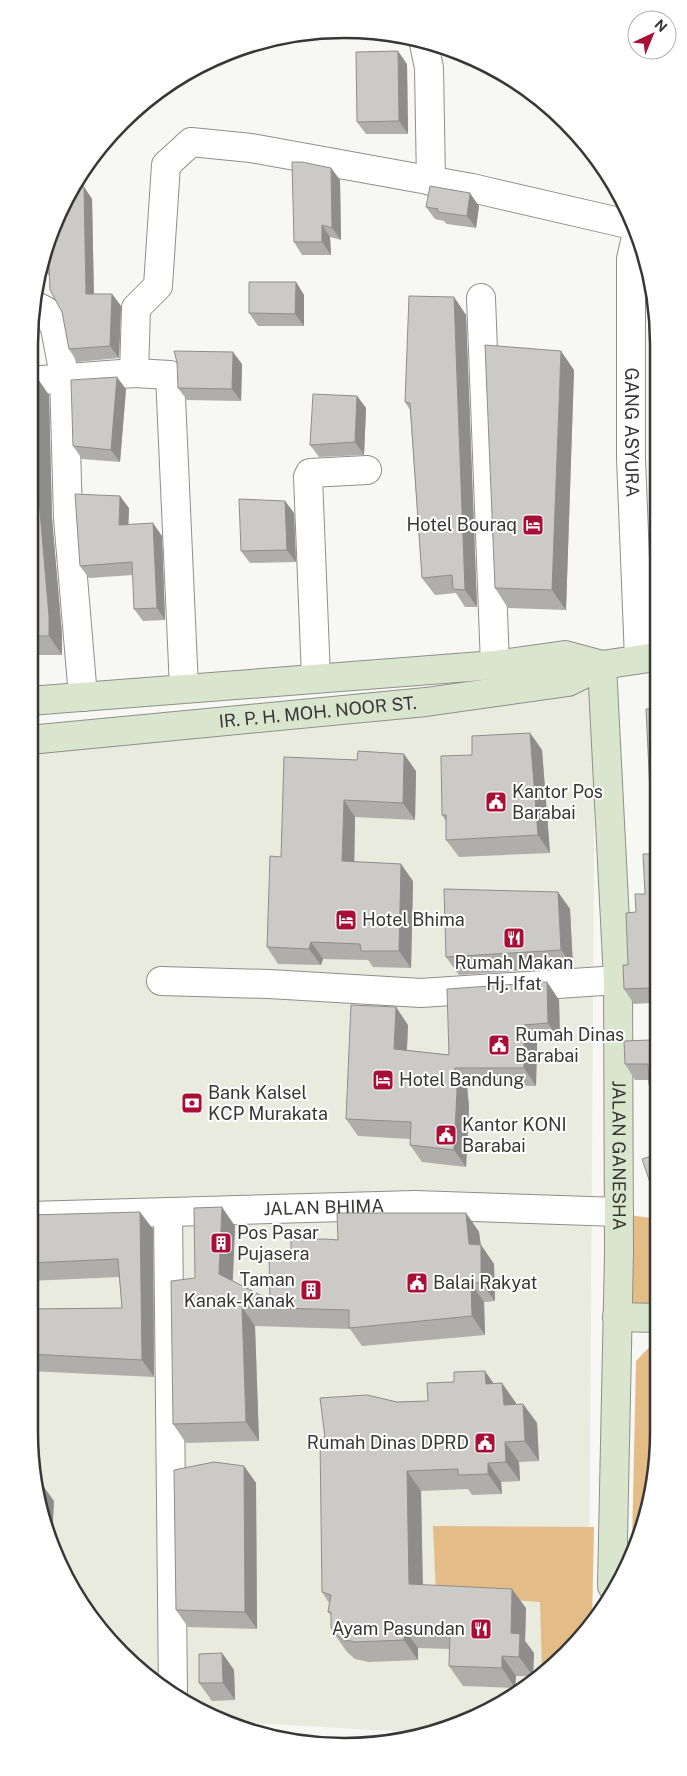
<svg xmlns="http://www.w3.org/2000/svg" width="687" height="1776" viewBox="0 0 687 1776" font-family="'Public Sans',sans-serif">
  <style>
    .built { fill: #eaebdf }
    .green { fill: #e4bc88 }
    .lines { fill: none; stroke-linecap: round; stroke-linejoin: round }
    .street-casing { stroke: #8e8e8a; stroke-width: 30 }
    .secondary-casing { stroke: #8e8e8a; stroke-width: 30 }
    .street { stroke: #fff; stroke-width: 28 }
    .secondary { stroke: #dae5ce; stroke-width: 28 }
    .wall { fill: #afaeaa }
    .shaded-wall { fill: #8e8d8b }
    .building { fill: #cbcac6; stroke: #8e8d8b }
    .labels { text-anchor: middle; stroke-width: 4; stroke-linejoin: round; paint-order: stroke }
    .street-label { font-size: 18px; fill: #373736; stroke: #fff }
    .poi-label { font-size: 18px; fill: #373736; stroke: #fff; text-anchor: start }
    .rim { fill: none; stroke: #373736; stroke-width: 2.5 }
  </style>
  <rect width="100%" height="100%" fill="#f7f7f3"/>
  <!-- built -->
  <path class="built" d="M 595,684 L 589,1628 L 518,1694 L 425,1733 L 237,1722 L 186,1705 L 107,1640 L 46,1534 L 29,1432 L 29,754 L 41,753 L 41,750 L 105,747 L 371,723 Z"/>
  <!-- green -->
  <path class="green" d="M 629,1215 L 658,1219 L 658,1313 L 625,1312 Z
    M 656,1340 L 658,1340 L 658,1433 L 647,1514 L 632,1546 L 636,1361 Z
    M 433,1526 L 594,1527 L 592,1625 L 542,1672 L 540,1602 L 436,1595 Z"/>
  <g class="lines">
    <!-- street casing -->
    <g class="street-casing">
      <g id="street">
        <path d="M 423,39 L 429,68 L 431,181"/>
        <path id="s1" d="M 636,237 L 631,259 L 631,458 L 639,659"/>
        <path d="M 481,298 L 495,665"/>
        <path d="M 34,305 L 46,311 L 55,328 L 64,375 L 68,518 L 83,697"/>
        <path d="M 134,373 L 136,308 L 158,286 L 166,165 L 191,142 L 251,148 L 472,188 L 632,225"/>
        <path d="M 29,381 L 134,373 L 170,375 L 184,688"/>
        <path d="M 316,678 L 308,477 L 310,473 L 367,470"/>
        <path d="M 161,981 L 269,984 L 421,993 L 618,980"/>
        <path d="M 168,1212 L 173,1694"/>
        <path id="s2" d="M 29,1216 L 415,1205 L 619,1212"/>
      </g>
    </g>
    <!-- secondary casing -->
    <g class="secondary-casing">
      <g id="secondary">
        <path id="s3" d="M 602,665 L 618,980 L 619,1253 L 612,1586"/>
        <path d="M 29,701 L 495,665 L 565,655 L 602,665"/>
        <path id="s4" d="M 29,740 L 426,702 L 568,682 L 602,665 L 656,657"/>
        <path d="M 617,1317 L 658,1318"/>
      </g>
    </g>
    <!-- street -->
    <use href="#street" class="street"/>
    <!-- secondary -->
    <use href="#secondary" class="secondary"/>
  </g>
  <!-- wall -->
  <path class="wall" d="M 407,64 L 408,134 L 366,134 L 357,122 Z
    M 331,168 L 340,180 L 341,240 L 330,237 L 331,255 L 302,255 L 294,242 Z
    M 84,187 L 92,199 L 94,294 L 112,294 L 121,306 L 119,358 L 77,362 L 69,349 L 62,312 L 50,277 L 42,266 Z
    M 479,206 L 476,228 L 447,224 L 444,221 L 435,219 L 426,207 Z
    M 296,282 L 304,295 L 304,326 L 258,326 L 249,313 Z
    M 454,297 L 466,315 L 477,607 L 465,607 L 456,593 L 435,595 L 422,578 L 410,410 L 405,402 Z
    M 242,364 L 241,401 L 187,400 L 178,388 Z
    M 574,370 L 566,610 L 508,608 L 495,588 Z
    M 29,377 L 49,395 L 52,518 L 62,635 L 62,655 L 29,655 Z
    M 126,389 L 120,462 L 82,459 L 73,446 Z
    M 357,396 L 366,408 L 364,455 L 319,457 L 310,445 Z
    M 285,501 L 294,513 L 296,562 L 250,563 L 241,551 Z
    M 129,508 L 128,524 L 162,536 L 165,620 L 143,621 L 134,609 L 133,575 L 89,578 L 80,566 Z
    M 656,708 L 658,1206 L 654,1155 L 656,1095 L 649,1085 L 649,1080 L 635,1080 L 625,1064 L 651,1040 L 650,1003 L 634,1004 L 624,989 L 636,912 L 645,894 L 653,854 Z
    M 530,733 L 542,750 L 550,853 L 459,857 L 446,840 L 446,821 L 442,815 L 472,755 Z
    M 357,760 L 416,771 L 415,820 L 355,817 L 354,861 L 413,881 L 411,968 L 373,967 L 368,960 L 323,959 L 321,965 L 278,964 L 267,947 L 281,857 Z
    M 558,892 L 570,909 L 573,967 L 459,975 L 446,957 Z
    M 547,982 L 559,1000 L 560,1041 L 537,1043 L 536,1086 L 467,1085 L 469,1108 L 466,1167 L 422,1162 L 410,1145 L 410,1139 L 358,1136 L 346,1119 L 408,1025 L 407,1050 L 449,1055 Z
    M 466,1213 L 479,1232 L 481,1245 L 494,1264 L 495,1301 L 484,1302 L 485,1335 L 362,1346 L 350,1329 L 255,1326 L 259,1441 L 186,1443 L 173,1424 L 195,1278 L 235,1226 L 233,1281 L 270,1300 L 291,1253 L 338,1240 Z
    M 29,1215 L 153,1229 L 154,1377 L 29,1371 L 29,1309 L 122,1308 L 119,1277 L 29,1281 Z
    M 494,1383 L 516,1403 L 516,1404 L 523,1404 L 537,1423 L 539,1461 L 519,1462 L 520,1481 L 501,1482 L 502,1494 L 472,1495 L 468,1489 L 421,1491 L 423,1585 L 526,1608 L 525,1641 L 534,1653 L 533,1676 L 516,1676 L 515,1688 L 463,1686 L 449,1666 L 450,1649 L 418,1648 L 418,1660 L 369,1662 L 355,1659 L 347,1652 L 333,1632 L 331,1615 L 328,1612 L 329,1603 L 322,1592 L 325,1437 L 397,1402 L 428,1401 Z
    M 244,1466 L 256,1483 L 257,1629 L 188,1627 L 176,1610 Z
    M 222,1653 L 234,1670 L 235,1700 L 212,1701 L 199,1683 Z"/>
  <!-- shaded-wall -->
  <path class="shaded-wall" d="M 398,51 L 407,64 L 408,134 L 399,121 Z
    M 331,168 L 340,180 L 341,240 L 332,228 Z
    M 84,187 L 92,199 L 94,306 L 86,294 Z
    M 470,193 L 479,206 L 476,228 L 467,216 Z
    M 322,225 L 330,237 L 331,255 L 322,242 Z
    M 296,282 L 304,295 L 304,326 L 295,314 Z
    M 112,294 L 121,306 L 119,358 L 110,346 Z
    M 454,297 L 466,315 L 477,607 L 465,590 Z
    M 561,351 L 574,370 L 566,610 L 552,590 Z
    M 233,352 L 242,364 L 241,401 L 232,389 Z
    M 36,376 L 49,395 L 52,518 L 62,635 L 62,655 L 49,636 L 39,500 Z
    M 117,377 L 126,389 L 120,462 L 111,450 Z
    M 357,396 L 366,408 L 364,455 L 355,442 Z
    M 120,496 L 129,508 L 128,537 L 119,525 Z
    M 285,501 L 294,513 L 296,562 L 287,550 Z
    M 153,523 L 162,536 L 165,620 L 157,608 Z
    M 530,733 L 542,750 L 550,853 L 538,835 Z
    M 404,754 L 416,771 L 415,820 L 403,803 Z
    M 344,800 L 355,817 L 354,877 L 342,861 Z
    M 401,864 L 413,881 L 411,968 L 399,951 Z
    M 558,892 L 570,909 L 573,967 L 561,950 Z
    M 311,942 L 323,959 L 321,965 L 309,949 Z
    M 547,982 L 559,1000 L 560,1041 L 548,1023 Z
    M 396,1007 L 408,1025 L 406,1066 L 394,1049 Z
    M 524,1025 L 537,1043 L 536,1086 L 524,1068 Z
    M 455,1068 L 467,1085 L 469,1108 L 466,1167 L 454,1150 Z
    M 222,1207 L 235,1226 L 232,1293 L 219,1274 Z
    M 140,1212 L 153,1229 L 154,1377 L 142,1360 Z
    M 466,1213 L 479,1232 L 481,1248 L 481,1245 L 494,1264 L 495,1301 L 481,1283 L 469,1244 Z
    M 471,1283 L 484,1302 L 485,1335 L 472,1316 Z
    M 242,1307 L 255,1326 L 259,1441 L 246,1422 Z
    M 485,1371 L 499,1391 L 486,1384 Z
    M 502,1383 L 516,1403 L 517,1424 L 504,1405 Z
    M 523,1404 L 537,1423 L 539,1461 L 525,1441 Z
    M 505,1442 L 519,1462 L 520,1481 L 506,1462 Z
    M 488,1463 L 501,1482 L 502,1494 L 488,1474 Z
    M 244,1466 L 256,1483 L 257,1629 L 245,1612 Z
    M 407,1471 L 421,1491 L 423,1604 L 409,1584 Z
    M 39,1480 L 54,1501 L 52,1545 L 46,1534 L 39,1493 Z
    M 512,1589 L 526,1608 L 525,1641 L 534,1653 L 533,1676 L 519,1657 L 511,1633 Z
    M 404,1629 L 418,1648 L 418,1660 L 404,1640 Z
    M 222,1653 L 234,1670 L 235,1700 L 223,1683 Z
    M 502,1656 L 516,1676 L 515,1688 L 502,1668 Z"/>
  <!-- building -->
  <path class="building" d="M 398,51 L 399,121 L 357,122 L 356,52 Z
    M 292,162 L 302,162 L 331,168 L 332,228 L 322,225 L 322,242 L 294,242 Z
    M 430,186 L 470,193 L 467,216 L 438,212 L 438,209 L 426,207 Z
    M 77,187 L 84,187 L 86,294 L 112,294 L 110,346 L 69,349 L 62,312 L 50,290 L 49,266 L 42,266 L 42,257 Z
    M 249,282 L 296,282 L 295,314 L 249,313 Z
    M 409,296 L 454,297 L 465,590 L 453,589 L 452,575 L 422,578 L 410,403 L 405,402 Z
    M 485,345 L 561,351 L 552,590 L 495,588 Z
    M 174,351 L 233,352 L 232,389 L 178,388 L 177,362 Z
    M 36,376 L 39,500 L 49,616 L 49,636 L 29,636 L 29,377 Z
    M 117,377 L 111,450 L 73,446 L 71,380 Z
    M 313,394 L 357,396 L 355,442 L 310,445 Z
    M 75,494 L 120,496 L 119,525 L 153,523 L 157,608 L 134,609 L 132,562 L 80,566 Z
    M 239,499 L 285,501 L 287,550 L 241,551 Z
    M 656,708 L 658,1206 L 642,1159 L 654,1155 L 656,1085 L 649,1085 L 648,1064 L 625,1064 L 624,1041 L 651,1040 L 650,988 L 624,989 L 623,965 L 628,965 L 626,913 L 636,912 L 635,894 L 645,894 L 643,854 L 653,854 L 646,709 Z
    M 530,733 L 538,835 L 446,840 L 446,815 L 442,815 L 441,756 L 472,755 L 472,736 Z
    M 358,751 L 404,754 L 403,803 L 344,800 L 342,861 L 401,864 L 399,951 L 361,951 L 360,944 L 311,942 L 309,949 L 267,947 L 270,856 L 281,857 L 284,757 L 357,760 Z
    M 444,889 L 558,892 L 561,950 L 446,957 Z
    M 547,982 L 548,1023 L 524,1025 L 524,1068 L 455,1068 L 457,1091 L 454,1150 L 410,1145 L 411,1122 L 346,1119 L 351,1005 L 396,1007 L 394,1049 L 449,1055 L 447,989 Z
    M 222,1207 L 219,1274 L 270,1300 L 269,1253 L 291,1253 L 291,1240 L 326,1239 L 338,1240 L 337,1213 L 466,1213 L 469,1244 L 481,1245 L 481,1283 L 471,1283 L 472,1316 L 349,1328 L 349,1310 L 242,1307 L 246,1422 L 173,1424 L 171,1281 L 195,1278 L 194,1208 Z
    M 140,1212 L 142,1360 L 29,1354 L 29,1309 L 122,1308 L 118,1259 L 29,1263 L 29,1215 Z
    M 485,1371 L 486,1384 L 502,1383 L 504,1405 L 523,1404 L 525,1441 L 505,1442 L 506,1462 L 488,1463 L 488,1474 L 458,1475 L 458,1469 L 407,1471 L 409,1584 L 512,1589 L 511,1633 L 520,1634 L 519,1657 L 502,1656 L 502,1668 L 449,1666 L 450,1630 L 404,1629 L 404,1640 L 355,1642 L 342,1639 L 333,1632 L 331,1627 L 331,1612 L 328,1612 L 331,1595 L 322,1592 L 320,1438 L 325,1437 L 320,1398 L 367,1395 L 397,1402 L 428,1401 L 427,1383 L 454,1382 L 454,1372 Z
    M 214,1462 L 244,1466 L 245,1612 L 176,1610 L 174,1470 Z
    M 37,1480 L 39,1480 L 39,1493 Z
    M 222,1653 L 223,1683 L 199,1683 L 199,1654 Z"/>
  <!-- icons -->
  <defs>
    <g id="hotel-square" transform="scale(1.125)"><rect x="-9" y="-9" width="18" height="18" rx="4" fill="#a70f36" stroke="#fff"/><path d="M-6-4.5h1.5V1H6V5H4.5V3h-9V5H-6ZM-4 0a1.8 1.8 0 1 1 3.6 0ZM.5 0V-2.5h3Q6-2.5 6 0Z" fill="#fff"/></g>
    <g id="civic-square" transform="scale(1.125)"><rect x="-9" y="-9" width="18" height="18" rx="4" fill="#a70f36" stroke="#fff"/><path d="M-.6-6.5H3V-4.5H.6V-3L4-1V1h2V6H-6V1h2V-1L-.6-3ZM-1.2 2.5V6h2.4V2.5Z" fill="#fff"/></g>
    <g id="restaurant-square" transform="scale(1.125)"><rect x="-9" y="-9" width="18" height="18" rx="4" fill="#a70f36" stroke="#fff"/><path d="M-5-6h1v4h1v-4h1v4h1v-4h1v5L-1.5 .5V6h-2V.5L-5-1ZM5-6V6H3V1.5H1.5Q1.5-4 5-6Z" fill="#fff"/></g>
    <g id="bank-square" transform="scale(1.125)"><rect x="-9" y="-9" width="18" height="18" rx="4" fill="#a70f36" stroke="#fff"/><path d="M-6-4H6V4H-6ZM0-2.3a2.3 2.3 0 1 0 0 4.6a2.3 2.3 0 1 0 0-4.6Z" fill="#fff"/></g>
    <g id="building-square" transform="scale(1.125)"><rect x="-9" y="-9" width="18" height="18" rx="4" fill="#a70f36" stroke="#fff"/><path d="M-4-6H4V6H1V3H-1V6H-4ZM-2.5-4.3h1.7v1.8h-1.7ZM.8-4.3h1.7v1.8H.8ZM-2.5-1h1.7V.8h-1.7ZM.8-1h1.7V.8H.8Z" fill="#fff"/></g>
  </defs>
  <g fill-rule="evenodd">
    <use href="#hotel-square" x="533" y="525"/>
    <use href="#civic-square" x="496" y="802"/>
    <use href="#hotel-square" x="346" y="920"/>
    <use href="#restaurant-square" x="514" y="938"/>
    <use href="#civic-square" x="499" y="1045"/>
    <use href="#hotel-square" x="383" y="1080"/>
    <use href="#bank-square" x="192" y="1103"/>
    <use href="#civic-square" x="446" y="1135"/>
    <use href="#building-square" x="221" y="1243"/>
    <use href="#civic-square" x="417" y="1283"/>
    <use href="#building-square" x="311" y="1290"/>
    <use href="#civic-square" x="485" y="1443"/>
    <use href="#restaurant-square" x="481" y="1629"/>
  </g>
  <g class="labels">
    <!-- street labels -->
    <g class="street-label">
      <text dy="6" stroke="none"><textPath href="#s1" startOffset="196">GANG ASYURA</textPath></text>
      <text dy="6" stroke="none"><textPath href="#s4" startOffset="290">IR. P. H. MOH. NOOR ST.</textPath></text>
      <text dy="6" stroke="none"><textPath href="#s3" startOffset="491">JALAN GANESHA</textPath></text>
      <text dy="6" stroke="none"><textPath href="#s2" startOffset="295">JALAN BHIMA</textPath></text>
    </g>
    <!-- poi labels -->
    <g class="poi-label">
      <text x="517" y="531" text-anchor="end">Hotel Bouraq</text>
      <text x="512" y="798">Kantor Pos<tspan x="512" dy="21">Barabai</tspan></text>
      <text x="362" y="926">Hotel Bhima</text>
      <text x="514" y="969" text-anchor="middle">Rumah Makan<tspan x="514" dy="21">Hj. Ifat</tspan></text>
      <text x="515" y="1041">Rumah Dinas<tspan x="515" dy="21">Barabai</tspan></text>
      <text x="399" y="1086">Hotel Bandung</text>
      <text x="208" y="1099">Bank Kalsel<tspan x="208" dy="21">KCP Murakata</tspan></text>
      <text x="462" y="1131">Kantor KONI<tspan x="462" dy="21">Barabai</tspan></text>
      <text x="237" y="1239">Pos Pasar<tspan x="237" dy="21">Pujasera</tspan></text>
      <text x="295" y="1286" text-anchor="end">Taman<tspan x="295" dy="21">Kanak-Kanak</tspan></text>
      <text x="433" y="1289">Balai Rakyat</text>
      <text x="469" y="1449" text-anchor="end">Rumah Dinas DPRD</text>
      <text x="465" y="1635" text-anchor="end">Ayam Pasundan</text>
    </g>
  </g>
  <!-- crop -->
  <path d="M0 0H687V1776H0ZM344 38H344A306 306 0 0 1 650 344V1432A306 306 0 0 1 344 1738H344A306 306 0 0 1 38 1432V344A306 306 0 0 1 344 38Z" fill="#fff" fill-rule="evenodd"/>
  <path class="rim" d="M344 38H344A306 306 0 0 1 650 344V1432A306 306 0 0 1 344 1738H344A306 306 0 0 1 38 1432V344A306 306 0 0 1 344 38Z"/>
  <!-- north arrow -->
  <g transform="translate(652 35) rotate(44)"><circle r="24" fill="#ffffff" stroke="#afafaf"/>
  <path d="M0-4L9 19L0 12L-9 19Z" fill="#a70f36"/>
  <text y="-8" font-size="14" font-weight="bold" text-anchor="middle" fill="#373736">N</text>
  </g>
</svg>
